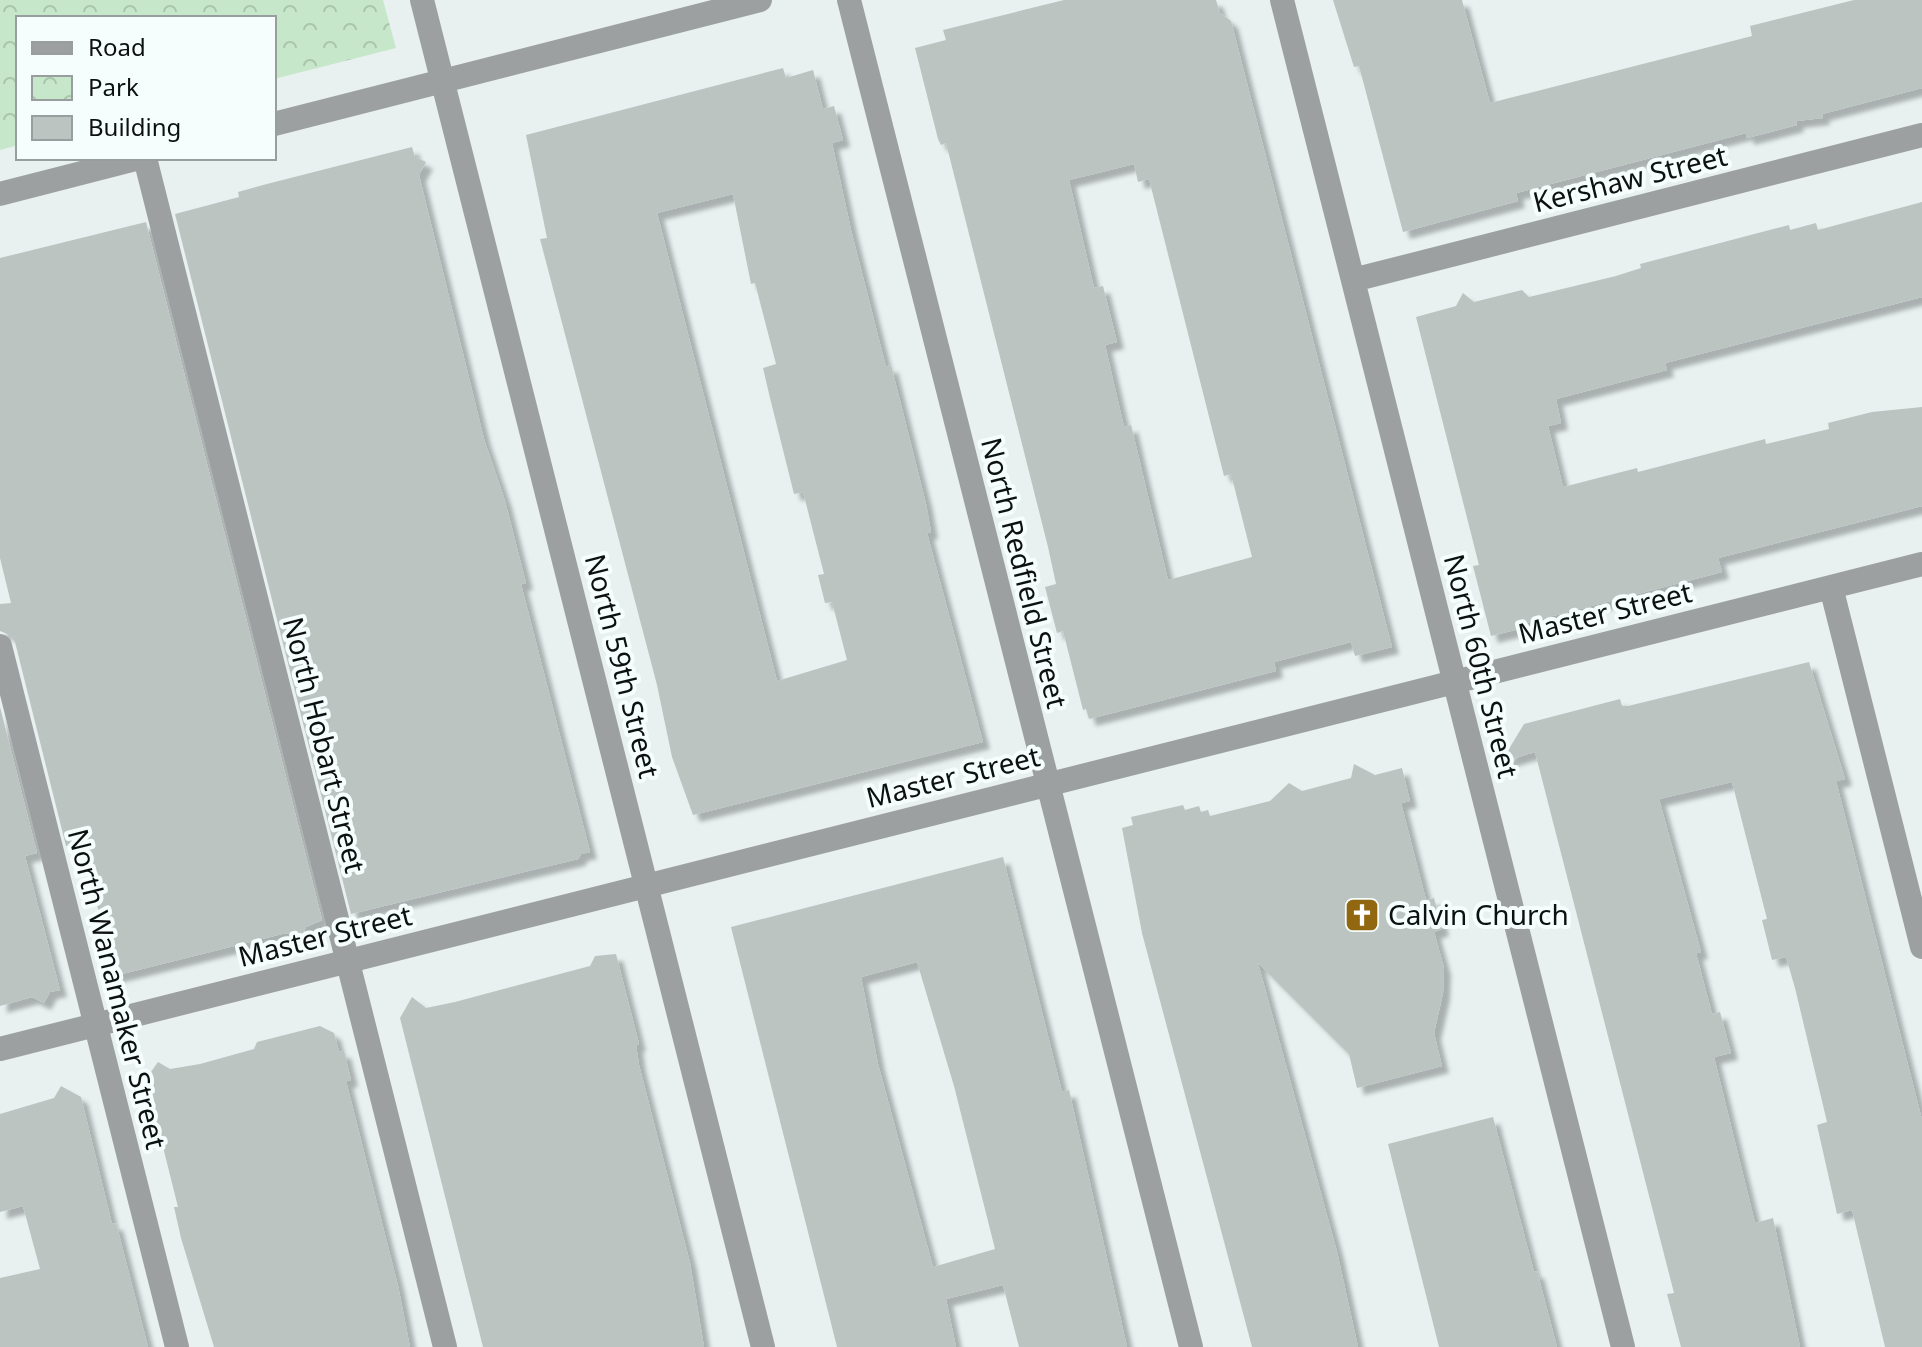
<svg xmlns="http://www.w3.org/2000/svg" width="1922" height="1347" viewBox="0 0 1922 1347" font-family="'Noto Sans',sans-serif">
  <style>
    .park { fill: url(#park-crowns) }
    .building { fill: #bcc4c1; fill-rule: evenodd; filter: url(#shadow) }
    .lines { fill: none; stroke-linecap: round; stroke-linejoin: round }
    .minor { stroke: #9da0a1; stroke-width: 24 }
    .labels { text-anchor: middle; stroke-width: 8; stroke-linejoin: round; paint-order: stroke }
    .street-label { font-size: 28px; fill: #0d1010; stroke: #f5fdfd }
    .poi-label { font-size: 28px; fill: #0d1010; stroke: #f5fdfd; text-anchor: start }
  </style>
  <defs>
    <pattern id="park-crowns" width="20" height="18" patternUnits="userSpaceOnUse" patternTransform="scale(2)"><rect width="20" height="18" fill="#c6e7ca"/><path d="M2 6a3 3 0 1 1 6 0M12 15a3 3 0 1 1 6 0" fill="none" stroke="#a9c5ac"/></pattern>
    <filter id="shadow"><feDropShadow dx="7" dy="7" stdDeviation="2" flood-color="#0004"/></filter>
  </defs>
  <rect width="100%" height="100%" fill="#e8f0f0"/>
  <!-- park -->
  <path class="park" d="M 0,0 L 383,0 L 396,48 L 274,79 L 274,18 L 18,18 L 18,145 L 0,150 Z"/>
  <!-- building -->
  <path class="building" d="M 1064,0 L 1216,0 L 1220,13 L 1231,21 L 1392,647 L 1355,656 L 1351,642 L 1274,662 L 1276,671 L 1140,706 L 1089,719 L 1086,709 L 1083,710 L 1063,631 L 1057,633 L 1045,587 L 1056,584 L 1048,547 L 946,143 L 941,145 L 938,139 L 915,48 L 946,40 L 943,30 ZM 1134,164 L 1138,182 L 1149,179 L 1224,476 L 1231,474 L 1252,557 L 1168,580 L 1131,425 L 1124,427 L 1105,345 L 1117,342 L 1103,286 L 1094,288 L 1069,180 Z
    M 1333,0 L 1462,0 L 1490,103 L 1752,36 L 1750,26 L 1854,0 L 1922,0 L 1922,88 L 1822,114 L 1823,118 L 1796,121 L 1797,125 L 1747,138 L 1746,133 L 1516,193 L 1518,201 L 1403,232 L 1359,66 L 1354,67 Z
    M 783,68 L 786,78 L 813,70 L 823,109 L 834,106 L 843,140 L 832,143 L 851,230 L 886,367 L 891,365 L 926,504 L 931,532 L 927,533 L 983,742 L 693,815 L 672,757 L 657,685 L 540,239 L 547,238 L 526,135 ZM 733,194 L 751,284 L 755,283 L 776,364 L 763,368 L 770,398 L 794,494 L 803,492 L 824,574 L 818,575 L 825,603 L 832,602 L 847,660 L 777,681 L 657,213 Z
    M 412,147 L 415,157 L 426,162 L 419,175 L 484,439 L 505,501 L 526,583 L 521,584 L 590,852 L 581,854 L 578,859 L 351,914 L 175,214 L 239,197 L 238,192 L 263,185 Z
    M 1922,202 L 1922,297 L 1665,363 L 1667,370 L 1556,399 L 1561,423 L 1548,426 L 1563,487 L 1637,468 L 1638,472 L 1765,439 L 1766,444 L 1829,429 L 1828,423 L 1872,412 L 1922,407 L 1922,506 L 1718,558 L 1722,572 L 1518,625 L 1519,629 L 1491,636 L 1473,566 L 1479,565 L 1416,317 L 1456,306 L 1463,293 L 1474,302 L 1522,290 L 1529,297 L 1616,276 L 1641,268 L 1640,264 L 1789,225 L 1790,230 L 1816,223 L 1818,230 Z
    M 146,222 L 322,920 L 306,927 L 301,938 L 286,933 L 114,976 L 82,842 L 66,846 L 15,642 L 10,635 L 0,631 L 0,604 L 11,603 L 0,558 L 0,258 Z
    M 1809,662 L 1845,779 L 1836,781 L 1922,1120 L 1922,1347 L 1885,1347 L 1852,1210 L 1837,1214 L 1817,1125 L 1827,1122 L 1795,988 L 1786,957 L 1772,960 L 1762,920 L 1767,919 L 1732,782 L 1659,799 L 1701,952 L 1696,953 L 1712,1014 L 1720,1012 L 1731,1053 L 1714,1057 L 1755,1223 L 1773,1218 L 1800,1347 L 1681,1347 L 1667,1294 L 1674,1293 L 1535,752 L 1501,762 L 1524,724 L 1620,699 L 1622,706 L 1628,706 Z
    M 0,707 L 37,853 L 25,856 L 60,990 L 50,992 L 44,1003 L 32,997 L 0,1006 Z
    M 1354,764 L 1375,775 L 1402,768 L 1410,801 L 1401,803 L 1426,900 L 1434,898 L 1442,929 L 1434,932 L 1444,968 L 1443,993 L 1434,1033 L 1442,1066 L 1357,1088 L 1349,1054 L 1258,963 L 1337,1252 L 1358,1347 L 1252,1347 L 1142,933 L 1122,828 L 1133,825 L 1131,817 L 1183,805 L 1185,810 L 1199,806 L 1201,812 L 1208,810 L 1210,816 L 1270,801 L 1289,783 L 1302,791 L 1351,778 Z
    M 1003,857 L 1062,1092 L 1069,1090 L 1127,1347 L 1019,1347 L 1003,1285 L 946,1299 L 956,1347 L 837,1347 L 731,927 ZM 917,962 L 954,1086 L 995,1249 L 933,1267 L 878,1064 L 861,977 Z
    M 616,954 L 639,1044 L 636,1045 L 639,1065 L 690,1263 L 704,1347 L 483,1347 L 400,1018 L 412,997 L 426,1008 L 455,1002 L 590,966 L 595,956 Z
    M 320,1026 L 334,1033 L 339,1052 L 344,1051 L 351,1080 L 346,1081 L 398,1286 L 410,1347 L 214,1347 L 181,1238 L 174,1207 L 178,1207 L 146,1079 L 158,1062 L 170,1069 L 200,1064 L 254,1049 L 257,1042 Z
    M 61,1086 L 81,1097 L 112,1224 L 116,1223 L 148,1347 L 0,1347 L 0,1278 L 40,1269 L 23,1206 L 0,1212 L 0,1114 L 54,1098 Z
    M 1493,1117 L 1534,1272 L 1537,1271 L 1557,1347 L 1439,1347 L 1388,1144 Z"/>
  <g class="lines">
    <!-- minor -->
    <path class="minor" d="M 422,0 L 763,1347
      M 849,0 L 1191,1347
      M 1282,0 L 1623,1347
      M 274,124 L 760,0
      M 145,158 L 445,1347
      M 0,194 L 140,158
      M 1353,280 L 1922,135
      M 1831,587 L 1922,947
      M 0,646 L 177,1347
      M 0,1049 L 1922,564"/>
  </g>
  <!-- icons -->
  <defs>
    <g id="church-square" transform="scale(1.8)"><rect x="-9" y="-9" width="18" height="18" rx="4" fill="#916710" stroke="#f5fdfd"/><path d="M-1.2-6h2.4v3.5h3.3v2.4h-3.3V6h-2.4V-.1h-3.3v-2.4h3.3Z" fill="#fff"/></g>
  </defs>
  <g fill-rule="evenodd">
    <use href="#church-square" x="1362" y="915"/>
  </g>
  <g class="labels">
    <!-- street labels -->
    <g class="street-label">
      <text transform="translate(1630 179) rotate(-14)" y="10">Kershaw Street</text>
      <text transform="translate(1024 573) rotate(76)" y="10">North Redfield Street</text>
      <text transform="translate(1605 613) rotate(-14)" y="10">Master Street</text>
      <text transform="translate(622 666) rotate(76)" y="10">North 59th Street</text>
      <text transform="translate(1481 666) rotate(76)" y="10">North 60th Street</text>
      <text transform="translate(324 745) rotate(76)" y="10">North Hobart Street</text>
      <text transform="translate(953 777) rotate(-14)" y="10">Master Street</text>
      <text transform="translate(325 936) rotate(-14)" y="10">Master Street</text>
      <text transform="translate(117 989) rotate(76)" y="10">North Wanamaker Street</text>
    </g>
    <!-- poi labels -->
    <g class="poi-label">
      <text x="1388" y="925">Calvin Church</text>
    </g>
  </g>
  <!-- legend -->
  <rect x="16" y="16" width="260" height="144" fill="#f5fdfd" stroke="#989e9e" stroke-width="2"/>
  <rect x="32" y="42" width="40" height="12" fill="#9da0a1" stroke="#989e9e" stroke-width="2"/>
  <text x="88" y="56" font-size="24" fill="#0d1010">Road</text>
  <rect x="32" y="76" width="40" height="24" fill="url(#park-crowns)" stroke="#989e9e" stroke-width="2"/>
  <text x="88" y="96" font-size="24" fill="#0d1010">Park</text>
  <rect x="32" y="116" width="40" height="24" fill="#bcc4c1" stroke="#989e9e" stroke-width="2"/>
  <text x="88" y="136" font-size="24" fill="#0d1010">Building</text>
</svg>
